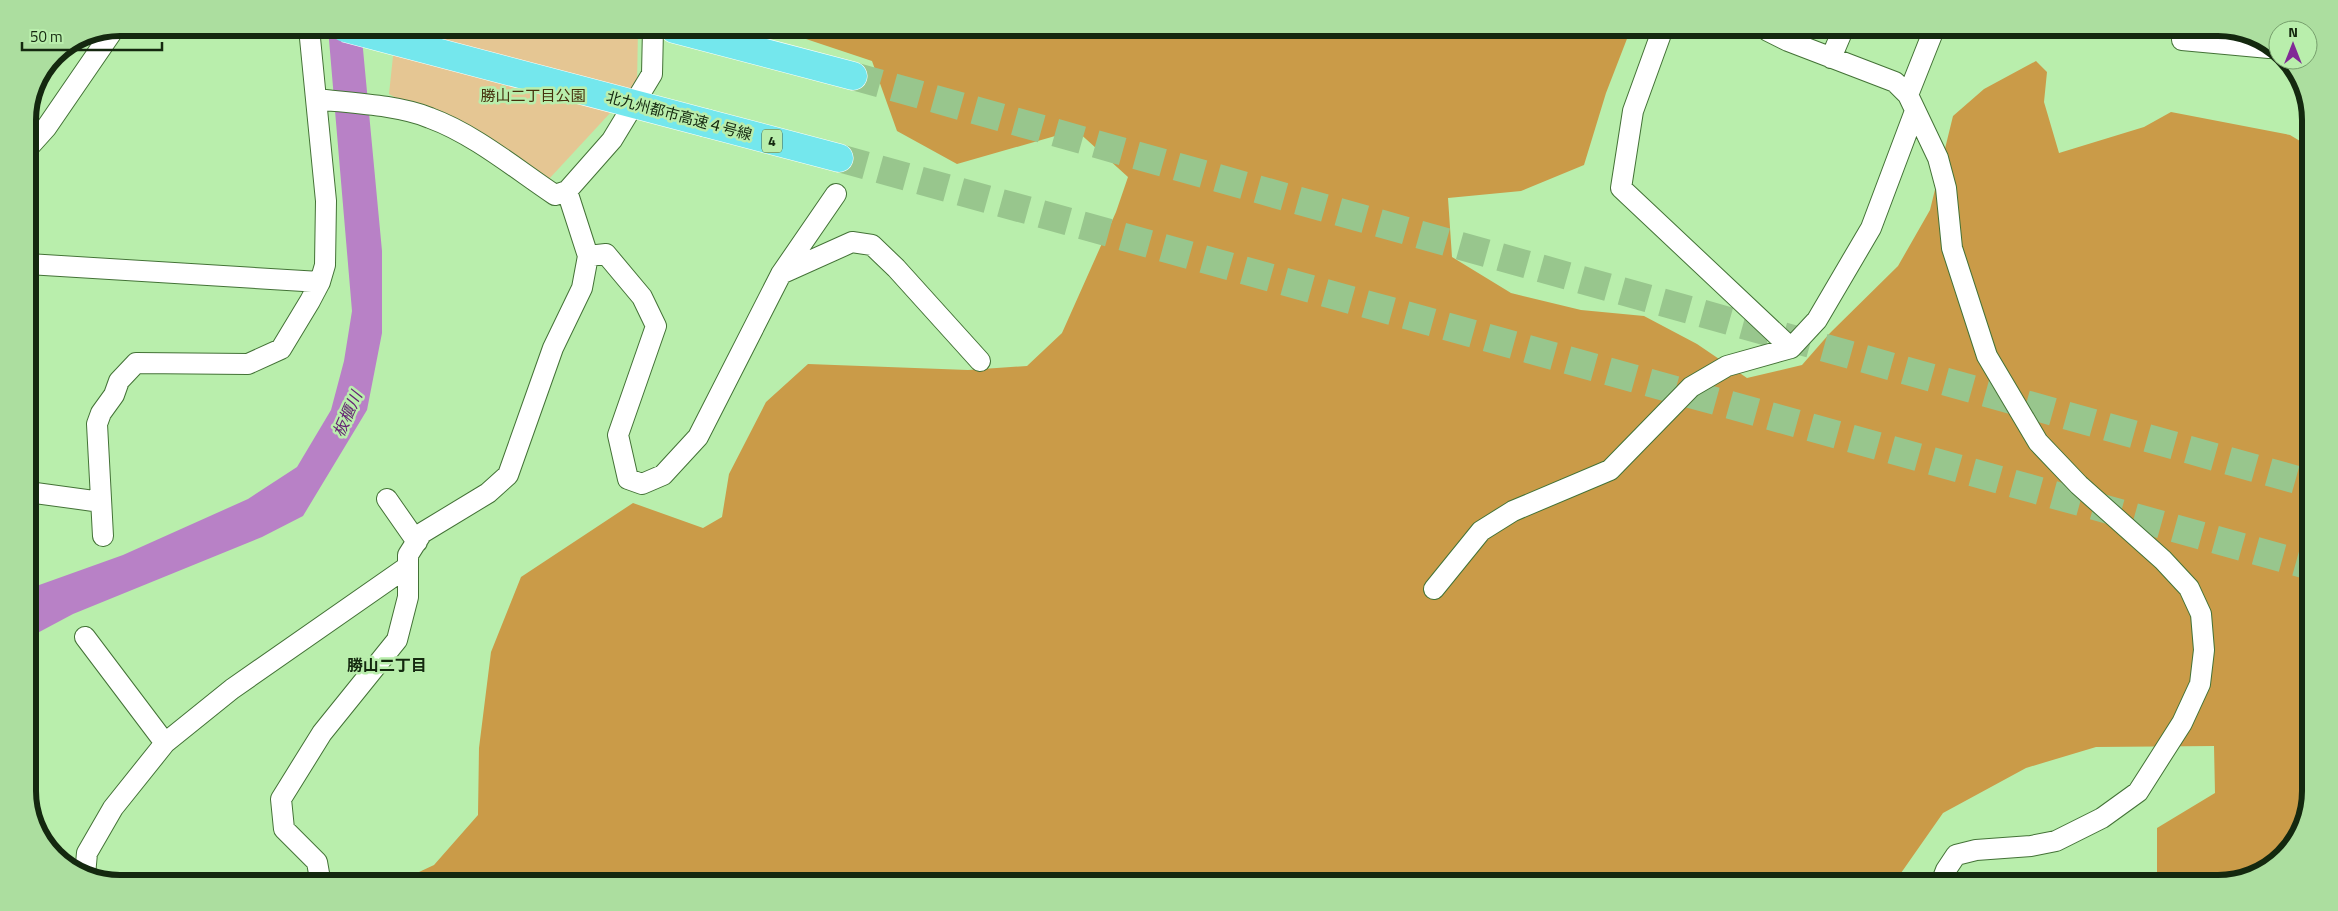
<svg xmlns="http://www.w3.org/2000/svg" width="2338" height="911" viewBox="0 0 2338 911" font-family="'Titillium Web','Noto Sans JP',sans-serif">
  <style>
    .green { fill: #e5c693 }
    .forest { fill: #ca9b48 }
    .water { fill: #b881c6 }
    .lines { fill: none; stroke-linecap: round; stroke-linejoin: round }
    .highway-tunnel { stroke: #98c68d; stroke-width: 28; stroke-dasharray: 28 14; stroke-linecap: butt }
    .street-casing { stroke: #437236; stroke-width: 22 }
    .highway-casing { stroke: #fff; stroke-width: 29 }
    .street { stroke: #fff; stroke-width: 20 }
    .highway { stroke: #74e7ed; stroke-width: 28 }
    .highway-bridge-casing { stroke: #fff; stroke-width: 29; stroke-linecap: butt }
    .highway-bridge { stroke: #74e7ed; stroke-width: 28 }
    .labels { text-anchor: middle; stroke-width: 5; stroke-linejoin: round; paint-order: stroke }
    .shield { fill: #b9eeac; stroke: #46633e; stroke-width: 1 }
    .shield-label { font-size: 14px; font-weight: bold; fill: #14280f }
    .park-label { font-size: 15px; fill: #45310d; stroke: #b9eeac }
    .street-label { font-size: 15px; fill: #14280f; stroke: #b9eeac }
    .water-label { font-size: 16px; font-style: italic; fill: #652274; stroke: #b9eeac }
    .neighbourhood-label { font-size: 16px; font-weight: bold; fill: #14280f; stroke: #b9eeac }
    .rim { fill: none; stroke: #14280f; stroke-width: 6 }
  </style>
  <rect width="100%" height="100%" fill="#b9eeac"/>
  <!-- green -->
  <path class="green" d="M 396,28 L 638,29 L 637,84 L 549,179 L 542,179 L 389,94 Z"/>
  <!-- forest -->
  <path class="forest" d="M 776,29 L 1630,31 L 1606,93 L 1584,165 L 1521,191 L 1448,198 L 1452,257 L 1511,293 L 1581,310 L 1644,316 L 1697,344 L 1747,378 L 1802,365 L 1830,333 L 1898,266 L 1930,210 L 1953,116 L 1984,89 L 2036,61 L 2047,72 L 2044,102 L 2059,153 L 2144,127 L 2171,112 L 2290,135 L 2310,147 L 2305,821 L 2270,868 L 2218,883 L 2157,883 L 2157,828 L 2215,793 L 2214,746 L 2096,747 L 2026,768 L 1943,813 L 1894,883 L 404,879 L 434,865 L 478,815 L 479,748 L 491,652 L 521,577 L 633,503 L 703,528 L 722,517 L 729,474 L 766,402 L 808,364 L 968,370 L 1027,366 L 1062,333 L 1116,212 L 1128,177 L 1076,130 L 957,164 L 897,131 L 872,61 Z"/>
  <!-- water -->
  <path class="water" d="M 328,28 L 361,28 L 382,251 L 382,333 L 367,410 L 303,516 L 262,537 L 73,614 L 28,638 L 28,589 L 123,555 L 248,499 L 297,467 L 331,410 L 344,361 L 352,311 Z"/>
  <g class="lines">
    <!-- highway-tunnel -->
    <path class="highway-tunnel" d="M 853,76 L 2308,483
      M 839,158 L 2307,565"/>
    <!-- street casing -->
    <g class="street-casing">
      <path id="street" d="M 1662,31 L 1633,111 L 1621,188 L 1791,348
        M 1768,31 L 1788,41 L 1895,82 L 1908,95 L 1938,158 L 1946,188 L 1952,248 L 1987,356 L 2038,442 L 2079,485 L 2163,560 L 2189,588 L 2201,614 L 2204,650 L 2200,684 L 2182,723 L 2138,792 L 2102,818 L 2056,841 L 2031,846 L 1976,850 L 1956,855 L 1946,870 L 1941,883
        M 2182,40 L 2269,48
        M 1831,58 L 1842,32
        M 1908,95 L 1933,32
        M 316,99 C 350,103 399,105 430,118 C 474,134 516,169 555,195 L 567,191
        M 28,148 L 46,128 L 114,29
        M 588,256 L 606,254 L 642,297 L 656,326 L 618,435 L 628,479 L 642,484 L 663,475 L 698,437 L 781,274 L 836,194
        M 28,264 L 320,282
        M 781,274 L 852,242 L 872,245 L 896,268 L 980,361
        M 28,492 L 101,502
        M 387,499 L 417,542
        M 103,536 L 97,424 L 101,413 L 114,395 L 119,381 L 136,363 L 248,364 L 281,349 L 310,301 L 320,282 L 325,265 L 326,201 L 309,28
        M 1434,589 L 1481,531 L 1513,511 L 1610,470 L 1691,387 L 1727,366 L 1791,348 L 1817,320 L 1871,228 L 1915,111
        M 85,637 L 165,743
        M 85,875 L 87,853 L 113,808 L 165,743 L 232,689 L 407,567
        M 320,879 L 317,862 L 284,829 L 281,799 L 322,733 L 397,640 L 408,597 L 408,555 L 422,533 L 488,493 L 508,475 L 553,348 L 582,288 L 588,256 L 567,191 L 612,140 L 652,74 L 653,29"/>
    </g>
    <!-- highway casing -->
    <g class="highway-casing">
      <path id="highway" d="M 674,29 L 853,76
        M 706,123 L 839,158"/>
    </g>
    <!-- street -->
    <use href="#street" class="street"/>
    <!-- highway -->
    <use href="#highway" class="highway"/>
    <!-- highway-bridge casing -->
    <g class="highway-bridge-casing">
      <path id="highway-bridge" d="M 345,28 L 706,123"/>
    </g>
    <!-- highway-bridge -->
    <use href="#highway-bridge" class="highway-bridge"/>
  </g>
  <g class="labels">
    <!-- shield labels -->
    <rect class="shield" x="762" y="129.5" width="20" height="23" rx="4"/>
    <g class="shield-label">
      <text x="772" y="146">4</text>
    </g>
    <!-- park labels -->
    <g class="park-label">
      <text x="533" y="101">勝山二丁目公園</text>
    </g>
    <!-- street labels -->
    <g class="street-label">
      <text transform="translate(679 116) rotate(15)" y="5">北九州都市高速４号線</text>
    </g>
    <!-- water labels -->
    <g class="water-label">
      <text transform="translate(347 414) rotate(-66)" y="6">板櫃川</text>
    </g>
    <!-- neighbourhood labels -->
    <g class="neighbourhood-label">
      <text x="387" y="671">勝山二丁目</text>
    </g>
  </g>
  <!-- crop -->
  <path d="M0 0H2338V911H0ZM120 36H2218A84 84 0 0 1 2302 120V791A84 84 0 0 1 2218 875H120A84 84 0 0 1 36 791V120A84 84 0 0 1 120 36Z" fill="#acde9f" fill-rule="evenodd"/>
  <path class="rim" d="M120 36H2218A84 84 0 0 1 2302 120V791A84 84 0 0 1 2218 875H120A84 84 0 0 1 36 791V120A84 84 0 0 1 120 36Z"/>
  <!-- north arrow -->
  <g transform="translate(2293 45)"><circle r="24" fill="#b9eeac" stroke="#779f6d"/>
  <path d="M0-4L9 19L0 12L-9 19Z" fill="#812996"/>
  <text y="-8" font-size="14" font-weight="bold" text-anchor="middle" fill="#14280f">N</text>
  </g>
  <!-- scale -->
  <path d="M22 42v8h140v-8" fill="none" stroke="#14280f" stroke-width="2.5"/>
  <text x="30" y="42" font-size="15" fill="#14280f" stroke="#b9eeac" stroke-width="4" paint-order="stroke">50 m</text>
</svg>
